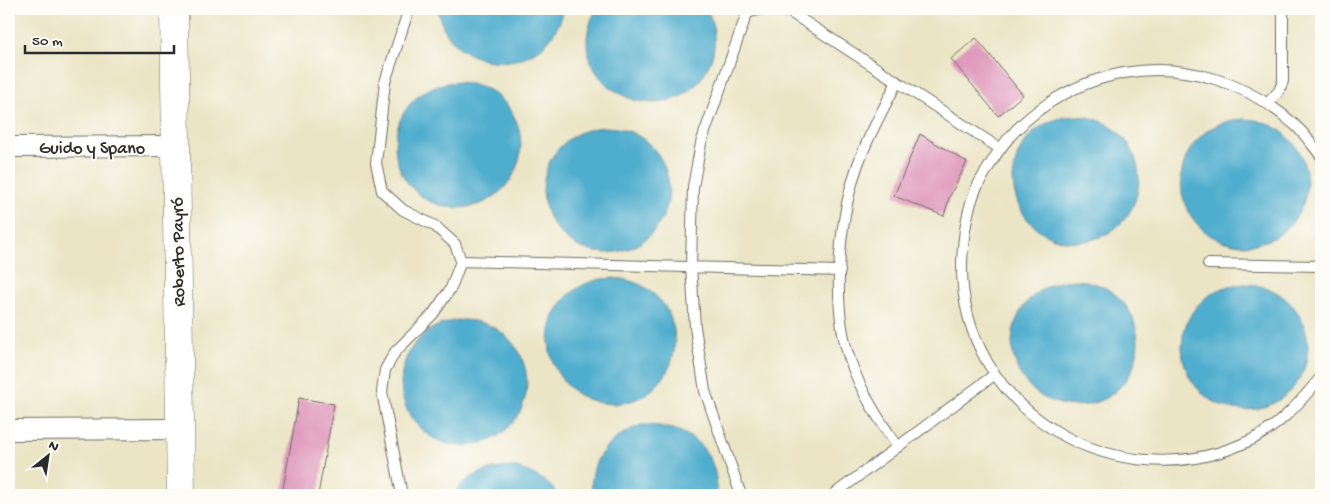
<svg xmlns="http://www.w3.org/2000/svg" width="1330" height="504" viewBox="0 0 1330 504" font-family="'Gochi Hand',sans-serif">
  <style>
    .water { fill: #50adce; stroke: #3e6c7c }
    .building { fill: #dd93b8 }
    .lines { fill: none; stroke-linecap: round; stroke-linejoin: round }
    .lane-casing { stroke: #6e6c61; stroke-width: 12 }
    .street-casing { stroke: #6e6c61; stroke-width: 22 }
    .secondary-casing { stroke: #6e6c61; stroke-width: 29 }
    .lane { stroke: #fff; stroke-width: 10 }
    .street { stroke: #fff; stroke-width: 20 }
    .secondary { stroke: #fff; stroke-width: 28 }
    .labels { text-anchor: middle; stroke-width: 4; stroke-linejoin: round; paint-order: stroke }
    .street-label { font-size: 18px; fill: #2b2b2b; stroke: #fdfcf7 }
  </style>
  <rect width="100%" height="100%" fill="#fdfcf7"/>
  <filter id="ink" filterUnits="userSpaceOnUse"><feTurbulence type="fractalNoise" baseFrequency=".02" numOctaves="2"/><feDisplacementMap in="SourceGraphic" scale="10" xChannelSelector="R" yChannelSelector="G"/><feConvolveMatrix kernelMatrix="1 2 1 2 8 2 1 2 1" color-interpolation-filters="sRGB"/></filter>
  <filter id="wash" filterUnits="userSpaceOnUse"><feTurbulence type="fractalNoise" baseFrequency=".0096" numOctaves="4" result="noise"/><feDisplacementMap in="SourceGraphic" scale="20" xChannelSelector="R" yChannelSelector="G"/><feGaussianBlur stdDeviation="1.12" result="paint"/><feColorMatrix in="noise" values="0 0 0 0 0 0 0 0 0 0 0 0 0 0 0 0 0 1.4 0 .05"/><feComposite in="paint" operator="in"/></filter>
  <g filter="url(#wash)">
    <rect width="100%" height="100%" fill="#ebe5c6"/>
    <!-- water -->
    <path class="water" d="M 438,9 L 563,9 C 562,20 556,31 549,40 C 515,79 445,63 438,9 Z
      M 597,9 L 706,9 C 715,22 717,45 711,60 C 676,149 551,83 597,9 Z
      M395 145a63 63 0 1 1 126 0a63 63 0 1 1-126 0Z
      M1013 179a63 63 0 1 1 126 0a63 63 0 1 1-126 0Z
      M1181 182a63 63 0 1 1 126 0a63 63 0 1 1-126 0Z
      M543 190a63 63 0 1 1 126 0a63 63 0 1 1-126 0Z
      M549 341a63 63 0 1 1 126 0a63 63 0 1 1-126 0Z
      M1012 343a63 63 0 1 1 126 0a63 63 0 1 1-126 0Z
      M1182 347a63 63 0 1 1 126 0a63 63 0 1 1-126 0Z
      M401 383a63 63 0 1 1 126 0a63 63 0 1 1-126 0Z
      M 641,425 C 686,424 719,447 717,495 L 592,495 C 588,458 609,438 641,425 Z
      M 514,467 C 533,473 547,479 558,495 L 454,495 C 467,473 490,468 514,467 Z"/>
    <g id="blocks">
      <!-- building -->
      <path class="building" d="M 976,38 L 1023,95 L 998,116 L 951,59 Z
        M 920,134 L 967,162 L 949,198 L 944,216 L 894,196 Z
        M 299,398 L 334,404 L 318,495 L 282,495 Z"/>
    </g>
  </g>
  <g filter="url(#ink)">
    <use href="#blocks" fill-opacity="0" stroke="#6e6c61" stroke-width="1"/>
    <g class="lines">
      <!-- lane casing -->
      <g class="lane-casing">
        <path id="lane" d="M 897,82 C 885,106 872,129 862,154 C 839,210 830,303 850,360 C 861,392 879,420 898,447
          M 1268,103 L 1279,91 L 1283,81 L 1283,9
          M 1321,156 C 1313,146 1305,134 1295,125 C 1248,83 1187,62 1124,73 C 1070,83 1019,115 991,163 C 986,172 980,180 976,189 C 966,212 963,239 962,263 C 959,412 1120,504 1251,440 C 1280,426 1301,401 1321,377
          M 461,261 L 840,271
          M 1208,264 L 1321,266
          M 402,495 L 382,392 L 385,370 L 395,352 L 433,314 L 451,288 L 461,261 L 455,244 L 435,226 L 403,210 L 382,191 L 376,163 L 385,82 L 409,9
          M 741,495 L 705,391 L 695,327 L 691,266 L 693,187 L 701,143 L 747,13 L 762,9 L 790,12 L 999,148
          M 833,495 L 994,375"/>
      </g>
      <!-- street casing -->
      <g class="street-casing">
        <path id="street" d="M 9,147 L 175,146
          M 9,430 L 179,429"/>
      </g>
      <!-- secondary casing -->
      <g class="secondary-casing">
        <path id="secondary" d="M 174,9 L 181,495"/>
      </g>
      <!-- lane -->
      <use href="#lane" class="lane"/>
      <!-- street -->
      <use href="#street" class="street"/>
      <!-- secondary -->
      <use href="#secondary" class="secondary"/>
    </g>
  </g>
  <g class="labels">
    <!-- street labels -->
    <g class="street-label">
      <text x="92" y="153">Guido y Spano</text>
      <text transform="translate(177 252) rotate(-91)" y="6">Roberto Payró</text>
    </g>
  </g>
  <!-- margin -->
  <rect width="1330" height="504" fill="none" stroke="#fdfcf7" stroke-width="30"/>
  <!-- north arrow -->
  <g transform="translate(48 456) rotate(30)" stroke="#fdfcf7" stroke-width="4" paint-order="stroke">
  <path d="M0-4L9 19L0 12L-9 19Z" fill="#2b2b2b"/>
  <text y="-8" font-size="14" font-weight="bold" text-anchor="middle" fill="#2b2b2b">N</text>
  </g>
  <!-- scale -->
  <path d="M25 45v8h149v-8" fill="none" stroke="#2b2b2b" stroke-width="2.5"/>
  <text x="32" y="45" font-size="15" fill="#2b2b2b" stroke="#fdfcf7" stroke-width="4" paint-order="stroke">50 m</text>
</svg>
